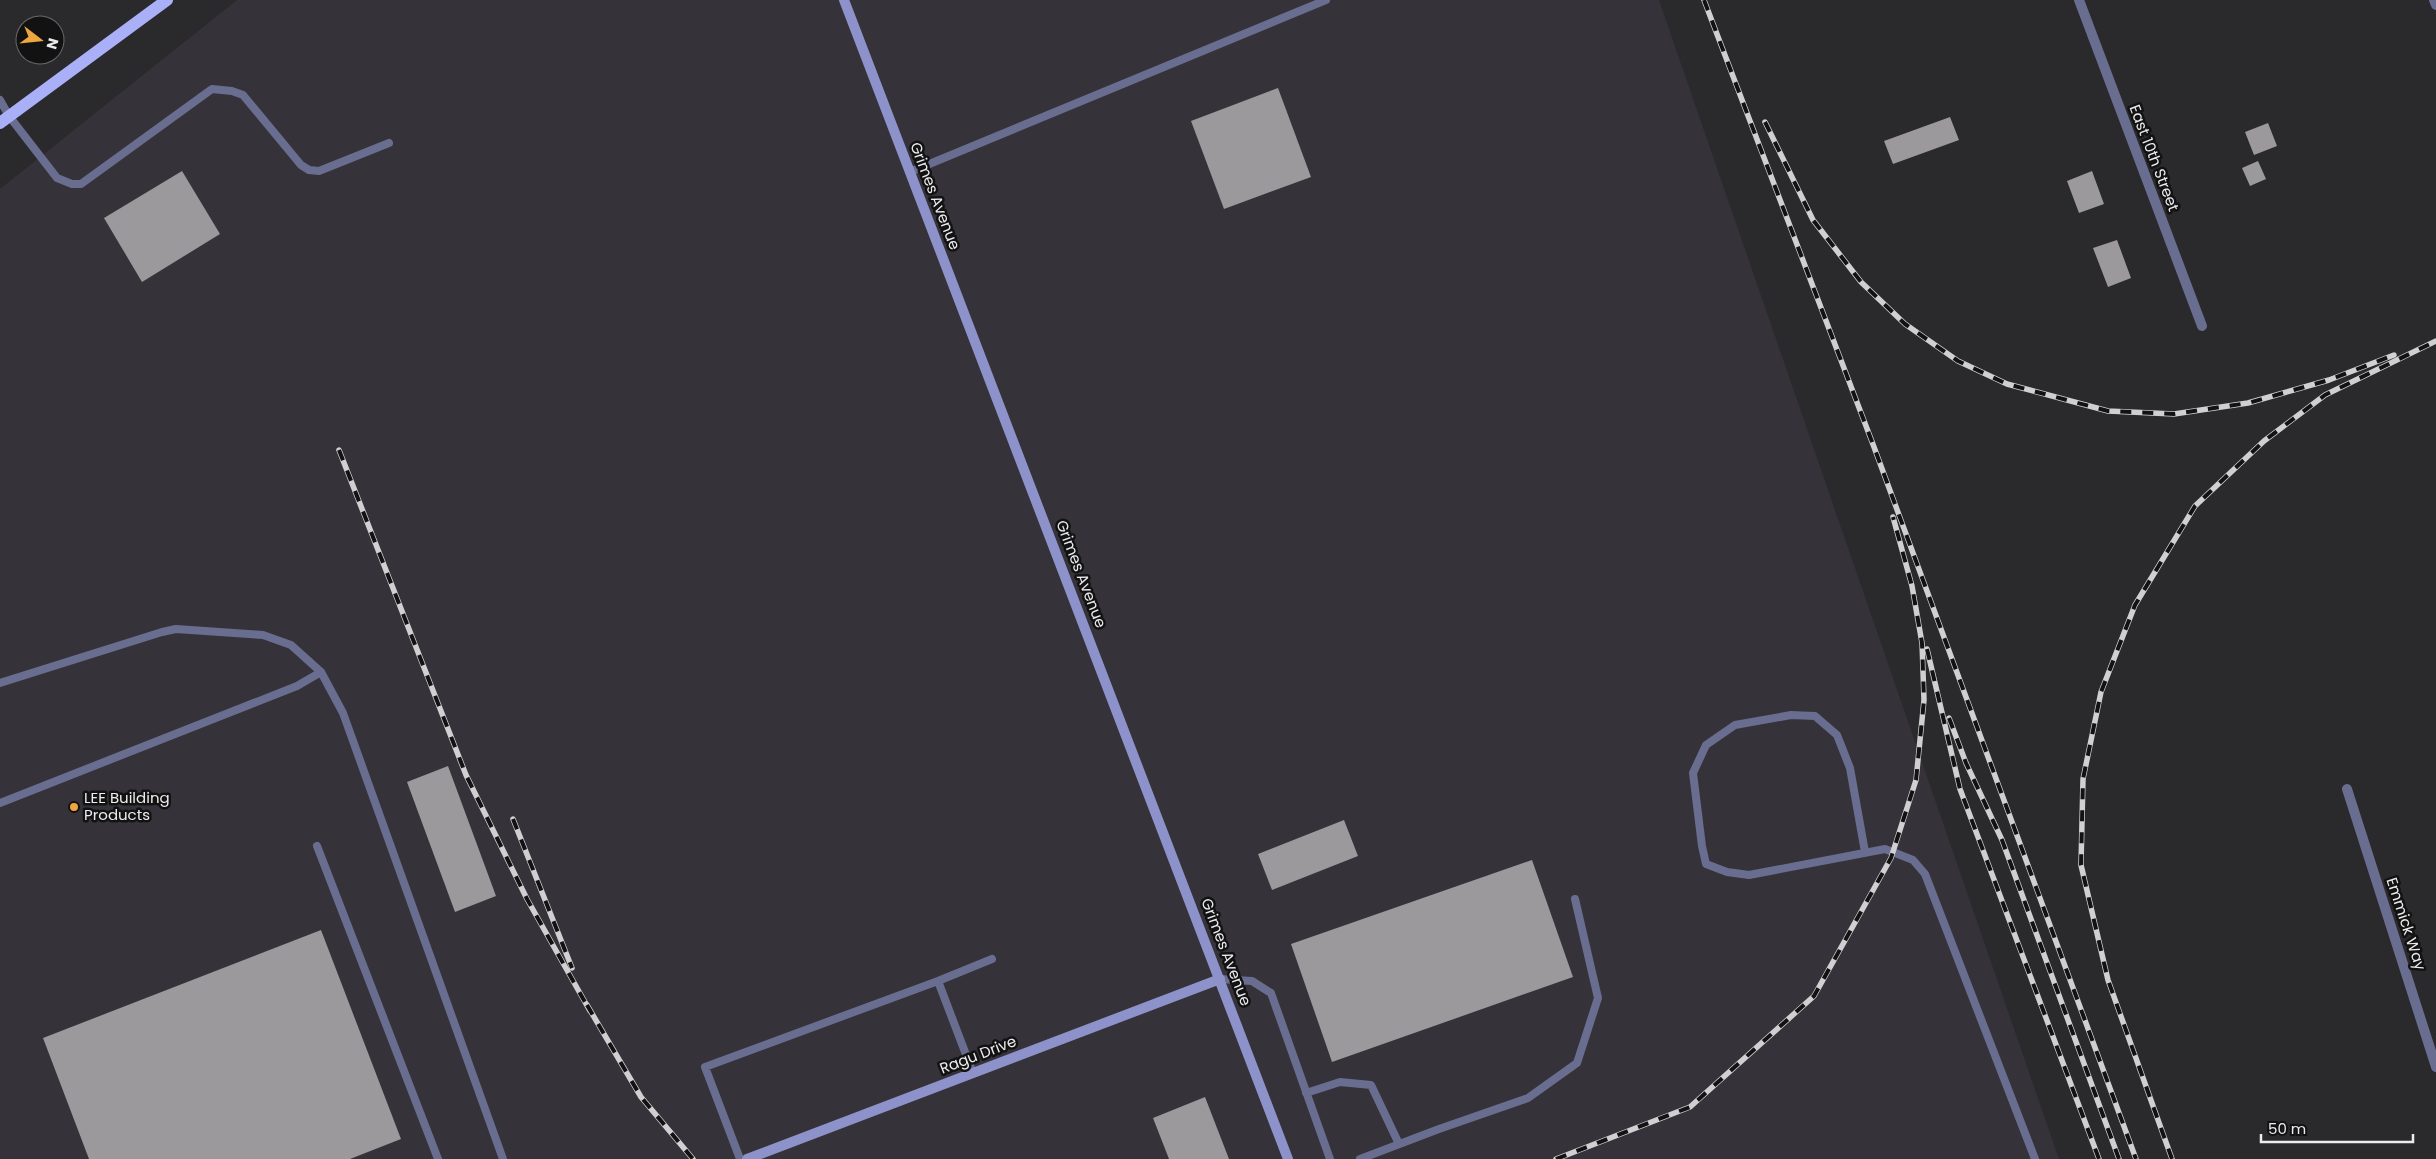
<svg xmlns="http://www.w3.org/2000/svg" width="2436" height="1159" viewBox="0 0 2436 1159" font-family="Poppins,sans-serif">
  <style>
    .built { fill: #353239 }
    .building { fill: #9b999b }
    .lines { fill: none; stroke-linecap: round; stroke-linejoin: round }
    .lane { stroke: #696d8f; stroke-width: 8 }
    .street { stroke: #696d8f; stroke-width: 10 }
    .secondary { stroke: #8d93ca; stroke-width: 10 }
    .primary { stroke: #a9b0f7; stroke-width: 12 }
    .rail-casing { stroke: #d0cfd1; stroke-width: 5.5 }
    .rail { stroke: #121213; stroke-width: 4; stroke-dasharray: 11; stroke-linecap: butt }
    .poi-dot { fill: #f0a63f; stroke: #121213; stroke-width: 2 }
    .labels { text-anchor: middle; stroke-width: 5; stroke-linejoin: round; paint-order: stroke }
    .street-label { font-size: 15px; fill: #ecebed; stroke: #121213 }
    .poi-label { font-size: 15px; fill: #ecebed; stroke: #121213; text-anchor: start }
  </style>
  <rect width="100%" height="100%" fill="#2a292b"/>
  <!-- built -->
  <path class="built" d="M 237,0 L 1659,0 L 2059,1159 L 0,1159 L 0,189 Z"/>
  <!-- building -->
  <path class="building" d="M 1278,88 L 1311,177 L 1224,209 L 1191,121 Z
    M 1950,117 L 1959,140 L 1893,164 L 1884,141 Z
    M 2268,123 L 2277,146 L 2254,155 L 2245,132 Z
    M 2258,161 L 2266,179 L 2250,186 L 2242,168 Z
    M 182,171 L 220,234 L 142,282 L 104,218 Z
    M 2092,171 L 2104,204 L 2079,213 L 2067,181 Z
    M 2117,240 L 2131,278 L 2108,287 L 2093,248 Z
    M 448,766 L 496,896 L 455,912 L 407,782 Z
    M 1344,820 L 1358,856 L 1272,890 L 1258,854 Z
    M 1532,860 L 1573,977 L 1332,1062 L 1291,944 Z
    M 321,930 L 401,1139 L 350,1159 L 89,1159 L 43,1038 Z
    M 1205,1097 L 1229,1159 L 1169,1159 L 1153,1118 Z"/>
  <g class="lines">
    <!-- lane -->
    <path class="lane" d="M 0,100 L 9,116 L 57,178 L 72,184 L 81,184 L 212,89 L 232,91 L 243,95 L 301,165 L 309,170 L 319,171 L 389,143
      M 910,172 L 1326,0
      M 0,683 L 162,632 L 176,629 L 263,635 L 291,645 L 321,672 L 343,713 L 503,1159
      M 0,803 L 297,686 L 321,672
      M 317,846 L 438,1159
      M 1865,852 L 1850,768 L 1837,735 L 1815,716 L 1791,715 L 1735,725 L 1706,745 L 1693,773 L 1702,846 L 1706,864 L 1727,872 L 1749,875 L 1885,849 L 1913,860 L 1925,874 L 2035,1159
      M 1220,979 L 1252,981 L 1271,993 L 1330,1159
      M 938,981 L 992,959
      M 1306,1093 L 1340,1082 L 1371,1085 L 1399,1144
      M 740,1159 L 705,1067 L 938,981 L 973,1073
      M 1360,1159 L 1439,1129 L 1528,1098 L 1577,1063 L 1598,998 L 1575,899"/>
    <!-- street -->
    <path class="street" d="M 2079,0 L 2202,326
      M 2434,0 L 2436,5
      M 2347,789 L 2436,1067"/>
    <!-- secondary -->
    <path class="secondary" d="M 844,0 L 1288,1159
      M 747,1159 L 1220,979"/>
    <!-- primary -->
    <path class="primary" d="M 0,123 L 167,0"/>
    <!-- rail casing -->
    <g class="rail-casing">
      <path id="rail" d="M 1704,0 L 1874,447 L 2136,1159
        M 1765,122 L 1813,220 L 1861,282 L 1905,324 L 1958,361 L 2007,384 L 2108,411 L 2174,414 L 2248,403 L 2329,380 L 2394,355
        M 339,450 L 466,775 L 527,899 L 590,1011
        M 1927,649 L 1960,789 L 2099,1159
        M 1949,718 L 1966,763 L 2002,840 L 2119,1159
        M 513,819 L 572,968
        M 587,1005 L 641,1097 L 693,1159
        M 1556,1159 L 1690,1107 L 1814,996 L 1891,858 L 1916,780 L 1924,700 L 1922,643 L 1912,586 L 1893,517
        M 2172,1159 L 2108,980 L 2081,865 L 2083,779 L 2101,692 L 2135,605 L 2195,506 L 2264,441 L 2325,395 L 2436,341"/>
    </g>
    <!-- rail -->
    <use href="#rail" class="rail"/>
  </g>
  <!-- markers -->
  <circle class="poi-dot" cx="74" cy="807" r="5"/>
  <g class="labels">
    <!-- street labels -->
    <g class="street-label">
      <text transform="translate(2154 158) rotate(69)" y="5">East 10th Street</text>
      <text transform="translate(935 196) rotate(69)" y="5">Grimes Avenue</text>
      <text transform="translate(1081 574) rotate(69)" y="5">Grimes Avenue</text>
      <text transform="translate(2406 924) rotate(72)" y="5">Emmick Way</text>
      <text transform="translate(1226 952) rotate(69)" y="5">Grimes Avenue</text>
      <text transform="translate(978 1055) rotate(-21)" y="5">Ragu Drive</text>
    </g>
    <!-- poi labels -->
    <g class="poi-label">
      <text x="84" y="803">LEE Building<tspan x="84" dy="17">Products</tspan></text>
    </g>
  </g>
  <!-- north arrow -->
  <g transform="translate(40 40) rotate(106)"><circle r="24" fill="#121213" stroke="#69696a"/>
  <path d="M0-4L9 19L0 12L-9 19Z" fill="#f0a63f"/>
  <text y="-8" font-size="14" font-weight="bold" text-anchor="middle" fill="#ecebed">N</text>
  </g>
  <!-- scale -->
  <path d="M2261 1134v8h152v-8" fill="none" stroke="#ecebed" stroke-width="2.5"/>
  <text x="2268" y="1134" font-size="15" fill="#ecebed" stroke="#121213" stroke-width="4" paint-order="stroke">50 m</text>
</svg>
